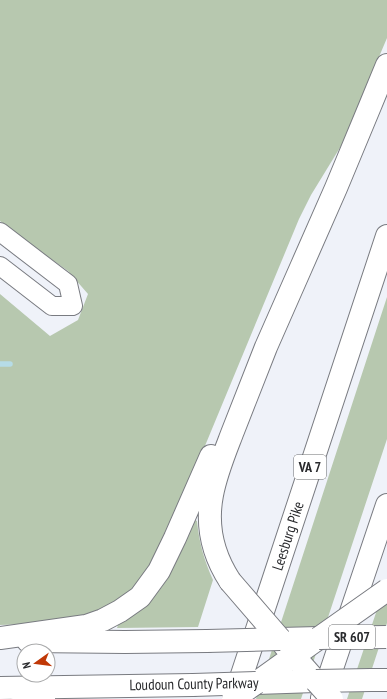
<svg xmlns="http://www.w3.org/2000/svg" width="387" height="699" viewBox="0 0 387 699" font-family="'PT Sans Narrow',sans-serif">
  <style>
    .green { fill: #b7c8af }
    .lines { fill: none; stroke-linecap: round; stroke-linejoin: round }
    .stream { stroke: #b6dce7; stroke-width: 5.5 }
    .minor-casing { stroke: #797b81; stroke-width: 20 }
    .secondary-casing { stroke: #797b81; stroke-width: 24 }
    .primary-casing { stroke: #797b81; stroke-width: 24 }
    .motorway-casing { stroke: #797b81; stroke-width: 24 }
    .minor { stroke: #fff; stroke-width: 18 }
    .secondary { stroke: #fff; stroke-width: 22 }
    .primary { stroke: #fff; stroke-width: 22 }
    .motorway { stroke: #fff; stroke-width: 22 }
    .secondary-bridge-casing { stroke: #797b81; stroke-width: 24; stroke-linecap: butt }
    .primary-bridge-casing { stroke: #797b81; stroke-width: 24; stroke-linecap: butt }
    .motorway-bridge-casing { stroke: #797b81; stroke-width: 24; stroke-linecap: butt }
    .secondary-bridge { stroke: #fff; stroke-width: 22 }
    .primary-bridge { stroke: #fff; stroke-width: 22 }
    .motorway-bridge { stroke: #fff; stroke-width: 22 }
    .labels { text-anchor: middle; stroke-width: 3.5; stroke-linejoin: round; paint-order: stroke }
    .shield { fill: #fff; stroke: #696a6c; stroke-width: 1 }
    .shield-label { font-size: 14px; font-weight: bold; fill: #292a2d }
    .street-label { font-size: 15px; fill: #292a2d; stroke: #fff }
  </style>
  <rect width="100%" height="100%" fill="#eff2f9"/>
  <!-- green -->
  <path class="green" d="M 0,0 L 387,0 L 387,38 L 341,146 L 311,195 L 299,219 L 178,511 L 150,573 L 129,596 L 101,613 L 56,623 L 0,625 L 0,294 L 50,336 L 78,320 L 88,294 L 68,271 L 13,232 L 0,221 Z
    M 387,297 L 387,439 L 301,699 L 256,699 Z
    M 195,520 L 197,521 C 199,542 204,560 213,580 L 198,627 L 117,628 L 118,625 C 145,609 163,591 176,562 C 183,548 187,532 195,520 Z
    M 387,580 L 387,623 L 362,699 L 347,699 Z"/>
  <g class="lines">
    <!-- stream -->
    <path class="stream" d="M 0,364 L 10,364"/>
    <!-- minor casing -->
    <g class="minor-casing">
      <path id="minor" d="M 0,232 L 68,284 L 73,306 L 52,306 L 0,266"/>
    </g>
    <!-- secondary casing -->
    <g class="secondary-casing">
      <path id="secondary" d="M 28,641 L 125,642 L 207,641
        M 0,688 L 193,685"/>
    </g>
    <!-- primary casing -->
    <g class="primary-casing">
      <path id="primary" d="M 280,639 L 319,638
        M 371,680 L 387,680
        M 256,683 L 316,681"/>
    </g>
    <!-- motorway casing -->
    <g class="motorway-casing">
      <path id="motorway" d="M 230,581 C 213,555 206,526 212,495 C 216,473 225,452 233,431 C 244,403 255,375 266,347 C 289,294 313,241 336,188 C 353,148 370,106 387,65
        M 0,638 L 86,626 L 103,620 L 120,611 L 140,597 L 159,571 L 175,538 L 211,456
        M 284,645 L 316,681
        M 256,683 L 319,638
        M 15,688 L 44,699
        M 322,698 L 387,505
        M 234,699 L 387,236"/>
    </g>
    <!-- minor -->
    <use href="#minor" class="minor"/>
    <!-- secondary -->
    <use href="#secondary" class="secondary"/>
    <!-- primary -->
    <use href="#primary" class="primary"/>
    <!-- motorway -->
    <use href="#motorway" class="motorway"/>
    <!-- secondary-bridge casing -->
    <g class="secondary-bridge-casing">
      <path id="secondary-bridge" d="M 207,641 L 280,639
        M 193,685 L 256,683"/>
    </g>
    <!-- primary-bridge casing -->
    <g class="primary-bridge-casing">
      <path id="primary-bridge" d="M 319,638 L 386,637
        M 316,681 L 371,680"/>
    </g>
    <!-- motorway-bridge casing -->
    <g class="motorway-bridge-casing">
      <path id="motorway-bridge" d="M 230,581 L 280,639
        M 319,638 L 387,590
        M 316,681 L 332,699
        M 233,699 L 256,683"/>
    </g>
    <!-- secondary-bridge -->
    <use href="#secondary-bridge" class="secondary-bridge"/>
    <!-- primary-bridge -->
    <use href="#primary-bridge" class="primary-bridge"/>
    <!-- motorway-bridge -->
    <use href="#motorway-bridge" class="motorway-bridge"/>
  </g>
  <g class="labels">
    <!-- shield labels -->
    <g class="shield">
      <rect x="294" y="455" width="32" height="24" rx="3"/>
      <rect x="329" y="625" width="46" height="24" rx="3"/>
    </g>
    <g class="shield-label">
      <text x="310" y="472">VA 7</text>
      <text x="352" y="642">SR 607</text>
    </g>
    <!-- street labels -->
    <g class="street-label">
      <text transform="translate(288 536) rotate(-72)" y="5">Leesburg Pike</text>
      <text transform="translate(194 684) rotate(-1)" y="5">Loudoun County Parkway</text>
    </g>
  </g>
  <!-- north arrow -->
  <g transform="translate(36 663) rotate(256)"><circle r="19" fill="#ffffff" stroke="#a9aaab"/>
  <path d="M0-3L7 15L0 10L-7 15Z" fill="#c03807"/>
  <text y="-6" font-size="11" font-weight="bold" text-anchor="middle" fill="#292a2d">N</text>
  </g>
</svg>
